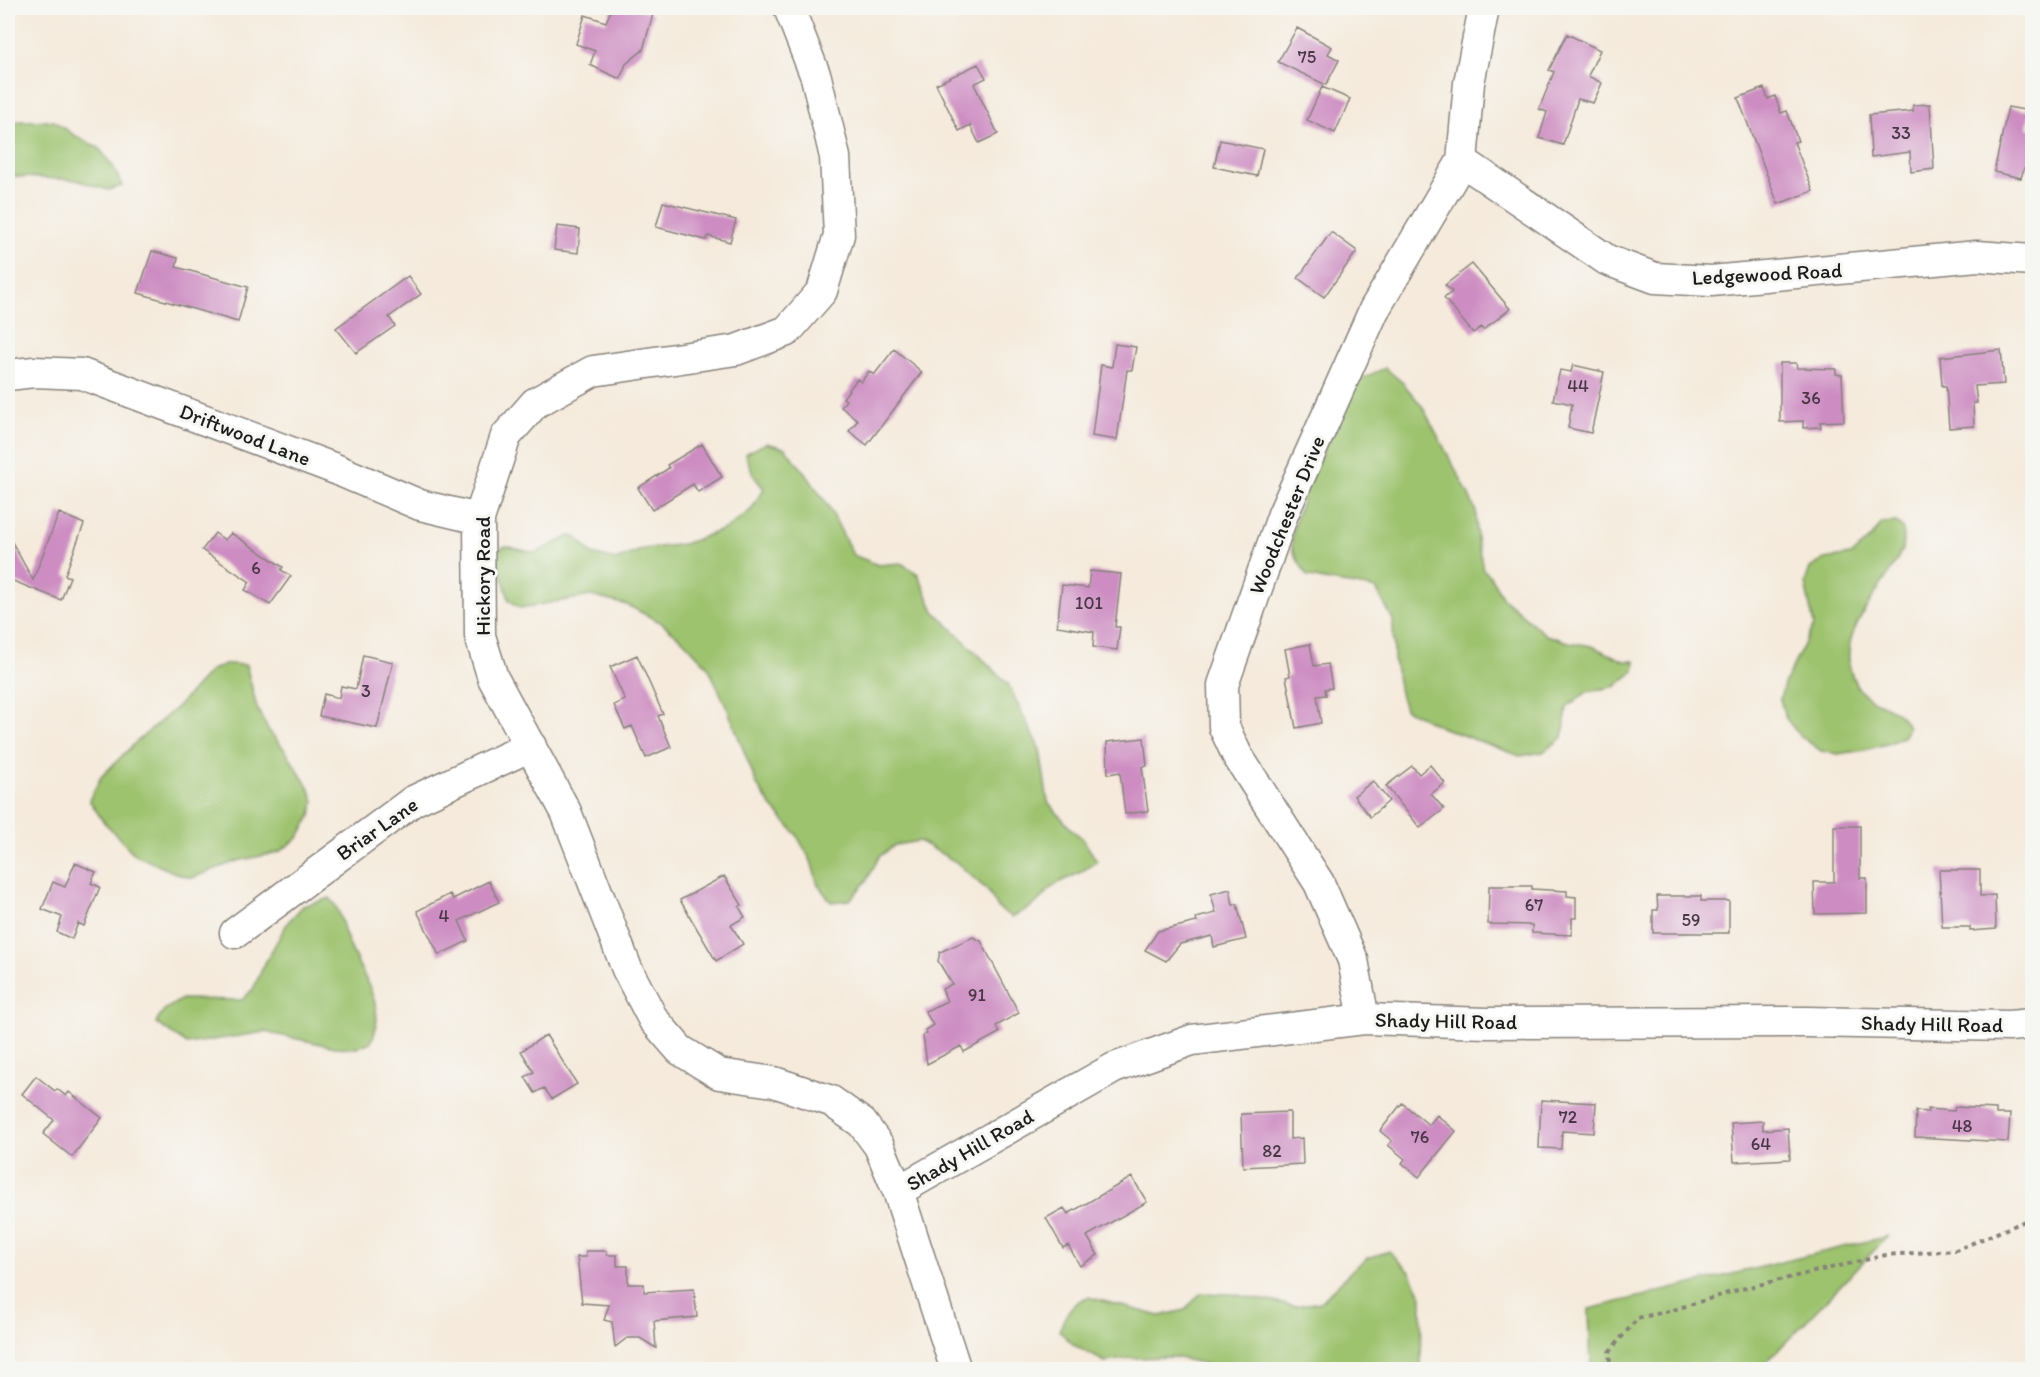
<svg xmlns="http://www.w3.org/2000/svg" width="2040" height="1377" viewBox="0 0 2040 1377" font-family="Itim,sans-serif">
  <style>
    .green { fill: #9dc36e; stroke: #5c7045; stroke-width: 1.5 }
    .building { fill: #cd8dc2 }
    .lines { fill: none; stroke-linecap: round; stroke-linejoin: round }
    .minor-casing { stroke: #88837c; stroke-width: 33 }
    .path { stroke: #88837c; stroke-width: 4; stroke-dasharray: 4.5 4.5; stroke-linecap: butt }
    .minor { stroke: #fff; stroke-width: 30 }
    .labels { text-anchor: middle; stroke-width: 6; stroke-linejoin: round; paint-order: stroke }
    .number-label { font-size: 18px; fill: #483846 }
    .street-label { font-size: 21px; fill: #1c1c1c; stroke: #f6f6f2 }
  </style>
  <rect width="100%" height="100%" fill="#f6f6f2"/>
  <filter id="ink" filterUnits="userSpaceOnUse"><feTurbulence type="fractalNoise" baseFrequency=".0167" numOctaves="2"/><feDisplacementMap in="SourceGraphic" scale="12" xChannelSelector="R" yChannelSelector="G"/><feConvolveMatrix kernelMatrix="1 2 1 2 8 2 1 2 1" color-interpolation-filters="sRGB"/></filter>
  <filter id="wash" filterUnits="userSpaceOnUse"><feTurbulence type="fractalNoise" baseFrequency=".008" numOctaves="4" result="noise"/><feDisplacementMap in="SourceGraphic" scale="24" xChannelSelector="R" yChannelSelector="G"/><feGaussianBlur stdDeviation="1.35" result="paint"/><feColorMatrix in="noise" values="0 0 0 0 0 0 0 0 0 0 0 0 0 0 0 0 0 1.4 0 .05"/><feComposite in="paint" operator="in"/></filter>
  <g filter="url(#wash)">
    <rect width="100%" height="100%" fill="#f5eadb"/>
    <!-- green -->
    <path class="green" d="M 25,121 L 54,121 L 74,135 L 99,148 L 114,168 L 122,186 L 108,190 L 76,180 L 8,176 L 8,122 Z
      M 1385,368 L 1402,382 L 1422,406 L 1468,493 L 1476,512 L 1477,540 L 1483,569 L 1490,576 L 1503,598 L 1546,635 L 1568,642 L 1592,646 L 1624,661 L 1635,661 L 1634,671 L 1616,686 L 1587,692 L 1567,707 L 1563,737 L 1543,752 L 1520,756 L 1443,728 L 1405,709 L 1400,693 L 1394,660 L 1393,620 L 1376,589 C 1353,583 1330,583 1307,576 C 1303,568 1294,556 1292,547 C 1287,518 1342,412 1356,381 Z
      M 766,443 L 785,448 L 806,474 L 829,507 L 853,555 L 878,565 L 901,563 L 918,574 L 934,611 L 1008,684 L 1040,750 L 1048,802 L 1071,829 L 1082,838 L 1097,861 L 1081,872 L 1056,884 L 1033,906 L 1012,917 L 998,908 L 988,891 L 956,862 L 919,841 L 895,845 L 879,857 L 867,880 L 850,900 L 831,902 L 818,885 L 811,861 L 796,834 L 771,806 L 757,785 L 728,710 L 708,667 L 685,642 L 660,622 L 627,605 L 591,596 L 520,608 L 509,600 L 495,552 L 505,546 L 535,553 L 570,536 L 577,538 L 592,554 L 616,560 L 644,549 L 684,544 L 727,528 L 751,510 L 764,489 L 754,476 L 745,454 Z
      M 1896,522 L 1903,529 C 1903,535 1905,542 1903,547 C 1887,590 1828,634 1856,684 C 1867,704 1886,702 1900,715 C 1903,718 1906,723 1908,727 L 1904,736 L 1890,743 L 1865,750 L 1838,754 L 1821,751 L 1799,735 L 1785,717 L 1780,699 L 1784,684 L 1814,625 L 1805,583 L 1810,568 L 1825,559 L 1851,555 L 1872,537 L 1882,523 Z
      M 228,664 L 246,665 L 257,708 L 269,731 L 285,750 L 310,790 L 314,801 L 311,816 L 298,838 L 279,852 L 237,861 L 192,878 L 180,875 L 135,855 L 103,821 L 89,800 L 101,777 L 134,744 L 177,707 L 211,670 Z
      M 330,898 C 342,912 340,920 346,936 C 357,970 390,1005 371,1042 L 356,1048 L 335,1047 L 265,1032 L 187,1044 L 156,1023 L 164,1010 L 182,999 L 242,1000 L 253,989 L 266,961 L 288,922 L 303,906 Z
      M 1888,1236 L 1760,1369 L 1591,1369 L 1589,1309 Z
      M 1389,1251 L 1410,1272 L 1422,1297 L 1421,1369 L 1233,1370 L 1174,1357 L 1131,1358 L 1105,1362 L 1075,1346 L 1059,1331 C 1065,1315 1071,1302 1088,1297 L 1160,1316 L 1185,1310 L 1201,1293 L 1232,1294 L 1294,1306 L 1321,1302 L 1354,1268 L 1368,1258 Z"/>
    <g id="blocks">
      <!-- building -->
      <path class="building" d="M 612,8 L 636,8 L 653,14 L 643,50 L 626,64 L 620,79 L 590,65 L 595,51 L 576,44 L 585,15 L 606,22 Z
        M 1297,28 L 1332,47 L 1328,54 L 1339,60 L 1326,85 L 1278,62 Z
        M 1567,34 L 1600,50 L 1588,76 L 1602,83 L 1593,103 L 1578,99 L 1563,145 L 1539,138 L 1547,112 L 1539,109 L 1554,72 L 1549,70 Z
        M 978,64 L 986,78 L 974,84 L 998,134 L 979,143 L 970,125 L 959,131 L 936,84 Z
        M 1322,87 L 1350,99 L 1335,133 L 1307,120 Z
        M 1764,88 L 1768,99 L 1775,96 L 1781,113 L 1787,111 L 1798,141 L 1794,142 L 1813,191 L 1778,204 L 1738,98 Z
        M 1930,104 L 1934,169 L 1911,172 L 1910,152 L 1871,157 L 1869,115 L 1913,111 L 1913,105 Z
        M 2008,107 L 2030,111 L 2027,128 L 2032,129 L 2032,169 L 2024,168 L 2021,178 L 1994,172 Z
        M 1220,140 L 1263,149 L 1257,176 L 1214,167 Z
        M 663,202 L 736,220 L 730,242 L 708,236 L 706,240 L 656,227 Z
        M 557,226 L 580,229 L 578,253 L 554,250 Z
        M 1331,232 L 1357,251 L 1324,297 L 1298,278 Z
        M 152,251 L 178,258 L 176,267 L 248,287 L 238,322 L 138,293 Z
        M 1472,264 L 1510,309 L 1483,330 L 1481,327 L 1473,333 L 1444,298 L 1452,292 L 1445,285 Z
        M 408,276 L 421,294 L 389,317 L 395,326 L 356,353 L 336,328 Z
        M 1115,344 L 1136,347 L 1132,370 L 1127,370 L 1117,440 L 1092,436 L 1101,365 L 1112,367 Z
        M 894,349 L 922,372 L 867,445 L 849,431 L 858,420 L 841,407 L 846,400 L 843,398 L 857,379 L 861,382 L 869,371 L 874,375 Z
        M 2001,350 L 2004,384 L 1975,386 L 1977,403 L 1973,403 L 1974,426 L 1949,428 L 1946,386 L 1942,386 L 1940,357 Z
        M 1780,363 L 1796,363 L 1797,368 L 1836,369 L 1836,374 L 1842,375 L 1844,421 L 1820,422 L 1821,427 L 1803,428 L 1803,421 L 1780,422 Z
        M 1573,365 L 1604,372 L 1591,433 L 1568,428 L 1572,404 L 1553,400 L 1560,370 L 1571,372 Z
        M 702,444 L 722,477 L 698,492 L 693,484 L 652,510 L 638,488 L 669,468 L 667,465 Z
        M 59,513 L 84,524 L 65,575 L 70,577 L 61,600 L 8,579 L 8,535 L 33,580 Z
        M 215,533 L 225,540 L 231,533 L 283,567 L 281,570 L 291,576 L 270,605 L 245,590 L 250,582 L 202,550 Z
        M 1090,571 L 1121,574 L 1115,627 L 1120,627 L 1117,650 L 1093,647 L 1094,632 L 1057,626 L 1062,585 L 1088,588 Z
        M 1310,644 L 1314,666 L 1328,664 L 1332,688 L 1325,689 L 1326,695 L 1317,696 L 1321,723 L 1296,728 L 1286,677 L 1290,676 L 1285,649 Z
        M 363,655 L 393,662 L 377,728 L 319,716 L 324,694 L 339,698 L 341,686 L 356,689 Z
        M 637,655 L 663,714 L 658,716 L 671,747 L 646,758 L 632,726 L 625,729 L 614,705 L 625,700 L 610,667 Z
        M 1144,738 L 1147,766 L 1142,767 L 1148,811 L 1125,814 L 1120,772 L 1108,774 L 1107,742 Z
        M 1430,765 L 1445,783 L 1431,794 L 1444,809 L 1420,828 L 1386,786 L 1412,766 L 1419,774 Z
        M 1373,781 L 1389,801 L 1370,817 L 1354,796 Z
        M 1834,826 L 1860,826 L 1860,878 L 1867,878 L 1867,913 L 1815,914 L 1814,882 L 1834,882 Z
        M 75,863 L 96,872 L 91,883 L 100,887 L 84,926 L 78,923 L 72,939 L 57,932 L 62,917 L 42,909 L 53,882 L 65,887 Z
        M 1939,870 L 1980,870 L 1980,896 L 1995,895 L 1996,929 L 1970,931 L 1970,927 L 1942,927 Z
        M 724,876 L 742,905 L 739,907 L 745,917 L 731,925 L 743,944 L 716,961 L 680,900 Z
        M 489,881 L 499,902 L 459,921 L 468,941 L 439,955 L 417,911 L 450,894 L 453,899 Z
        M 1489,886 L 1532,886 L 1532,889 L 1567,891 L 1567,896 L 1576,897 L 1576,918 L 1572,918 L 1572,935 L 1532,933 L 1532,925 L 1488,924 Z
        M 1230,889 L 1233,905 L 1237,904 L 1246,939 L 1214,947 L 1212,936 L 1180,944 L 1166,961 L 1145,950 L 1158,931 L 1197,922 L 1196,918 L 1216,913 L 1211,894 Z
        M 1657,896 L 1701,896 L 1701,901 L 1729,901 L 1729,933 L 1653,933 L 1653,910 L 1658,910 Z
        M 973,937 L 981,941 L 1019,1013 L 996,1026 L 999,1033 L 964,1052 L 961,1046 L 927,1064 L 923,1035 L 927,1034 L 925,1030 L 933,1025 L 925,1011 L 947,1001 L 942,989 L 952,984 L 938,961 L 940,952 Z
        M 546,1035 L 577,1084 L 552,1099 L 544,1088 L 535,1093 L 525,1077 L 534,1072 L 521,1051 Z
        M 36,1076 L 55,1091 L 57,1089 L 66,1096 L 69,1092 L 102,1118 L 72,1157 L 43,1134 L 54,1120 L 22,1094 Z
        M 1541,1100 L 1596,1103 L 1594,1133 L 1562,1131 L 1561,1149 L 1539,1148 Z
        M 1402,1103 L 1429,1125 L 1437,1115 L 1456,1131 L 1419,1177 L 1402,1163 L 1405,1159 L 1388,1145 L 1392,1141 L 1380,1131 Z
        M 1955,1107 L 1996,1109 L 1996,1114 L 2010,1114 L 2008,1142 L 1915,1137 L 1916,1111 L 1928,1112 L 1928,1109 L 1954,1111 Z
        M 1290,1112 L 1290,1139 L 1302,1138 L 1303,1164 L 1243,1167 L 1241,1114 Z
        M 1763,1121 L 1763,1130 L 1788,1128 L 1790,1159 L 1734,1162 L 1731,1123 Z
        M 1132,1177 L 1147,1202 L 1087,1236 L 1098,1255 L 1080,1266 L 1068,1245 L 1063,1248 L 1046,1218 L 1064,1208 L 1068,1214 Z
        M 586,1251 L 607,1251 L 607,1255 L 617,1255 L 617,1266 L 628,1266 L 628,1284 L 644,1284 L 644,1292 L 694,1289 L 697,1317 L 654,1321 L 656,1348 L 640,1338 L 627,1338 L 615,1347 L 612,1322 L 604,1320 L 609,1305 L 582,1303 L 577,1257 L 586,1257 Z"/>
    </g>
  </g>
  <g filter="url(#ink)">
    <use href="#blocks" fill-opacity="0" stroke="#88837c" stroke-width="1.5"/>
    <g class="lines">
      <!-- minor casing -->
      <g class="minor-casing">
        <path id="minor" d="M 789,8 L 816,77 L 835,157 L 839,235 L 822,291 L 787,331 L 736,350 L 593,371 L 535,403 L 506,436 L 479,519 L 480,636 L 493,678 L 566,812 L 627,969 L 653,1019 L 680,1050 L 719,1074 L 774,1082 L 831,1101 L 862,1123 L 879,1146 L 898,1191 L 956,1370
          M 1462,161 L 1607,260 L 1655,278 L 1711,281 L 1977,256 L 2032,260
          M 8,375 L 34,372 L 82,374 L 333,468 L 420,505 L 479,519
          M 235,933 L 413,801 L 531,746
          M 1364,1019 L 1353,960 L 1319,883 L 1237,755 L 1224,727 L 1223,685 L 1283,514 L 1374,310 L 1462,161 L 1469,83 L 1484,8
          M 898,1191 L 1114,1068 L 1192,1040 L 1364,1019 L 1487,1023 L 1806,1022 L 2009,1026 L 2032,1024"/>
      </g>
      <!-- path -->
      <path class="path" d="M 1611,1370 L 1609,1352 L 1638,1318 L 1673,1310 L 1741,1289 L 1886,1255 L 1956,1250 L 2032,1218"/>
      <!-- minor -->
      <use href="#minor" class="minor"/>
    </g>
  </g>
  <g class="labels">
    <!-- number labels -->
    <g class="number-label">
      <text x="1307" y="63">75</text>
      <text x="1901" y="139">33</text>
      <text x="1578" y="392">44</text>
      <text x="1811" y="404">36</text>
      <text x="256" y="574">6</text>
      <text x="1089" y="609">101</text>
      <text x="366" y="697">3</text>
      <text x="1534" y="911">67</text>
      <text x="444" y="922">4</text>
      <text x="1691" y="926">59</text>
      <text x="977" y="1001">91</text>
      <text x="1568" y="1123">72</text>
      <text x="1962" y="1132">48</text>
      <text x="1420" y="1143">76</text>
      <text x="1761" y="1150">64</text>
      <text x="1272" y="1157">82</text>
    </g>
    <!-- street labels -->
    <g class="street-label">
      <text transform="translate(1767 274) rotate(-3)" y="7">Ledgewood Road</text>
      <text transform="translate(245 435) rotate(21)" y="7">Driftwood Lane</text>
      <text transform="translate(1287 515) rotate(-68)" y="7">Woodchester Drive</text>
      <text transform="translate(483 576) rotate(-90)" y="7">Hickory Road</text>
      <text transform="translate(377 829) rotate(-35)" y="7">Briar Lane</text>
      <text transform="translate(1446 1021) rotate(1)" y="7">Shady Hill Road</text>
      <text transform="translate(1932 1024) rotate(1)" y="7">Shady Hill Road</text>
      <text transform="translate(970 1150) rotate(-30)" y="7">Shady Hill Road</text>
    </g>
  </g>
  <!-- margin -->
  <rect width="2040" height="1377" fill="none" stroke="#f6f6f2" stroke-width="30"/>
</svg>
